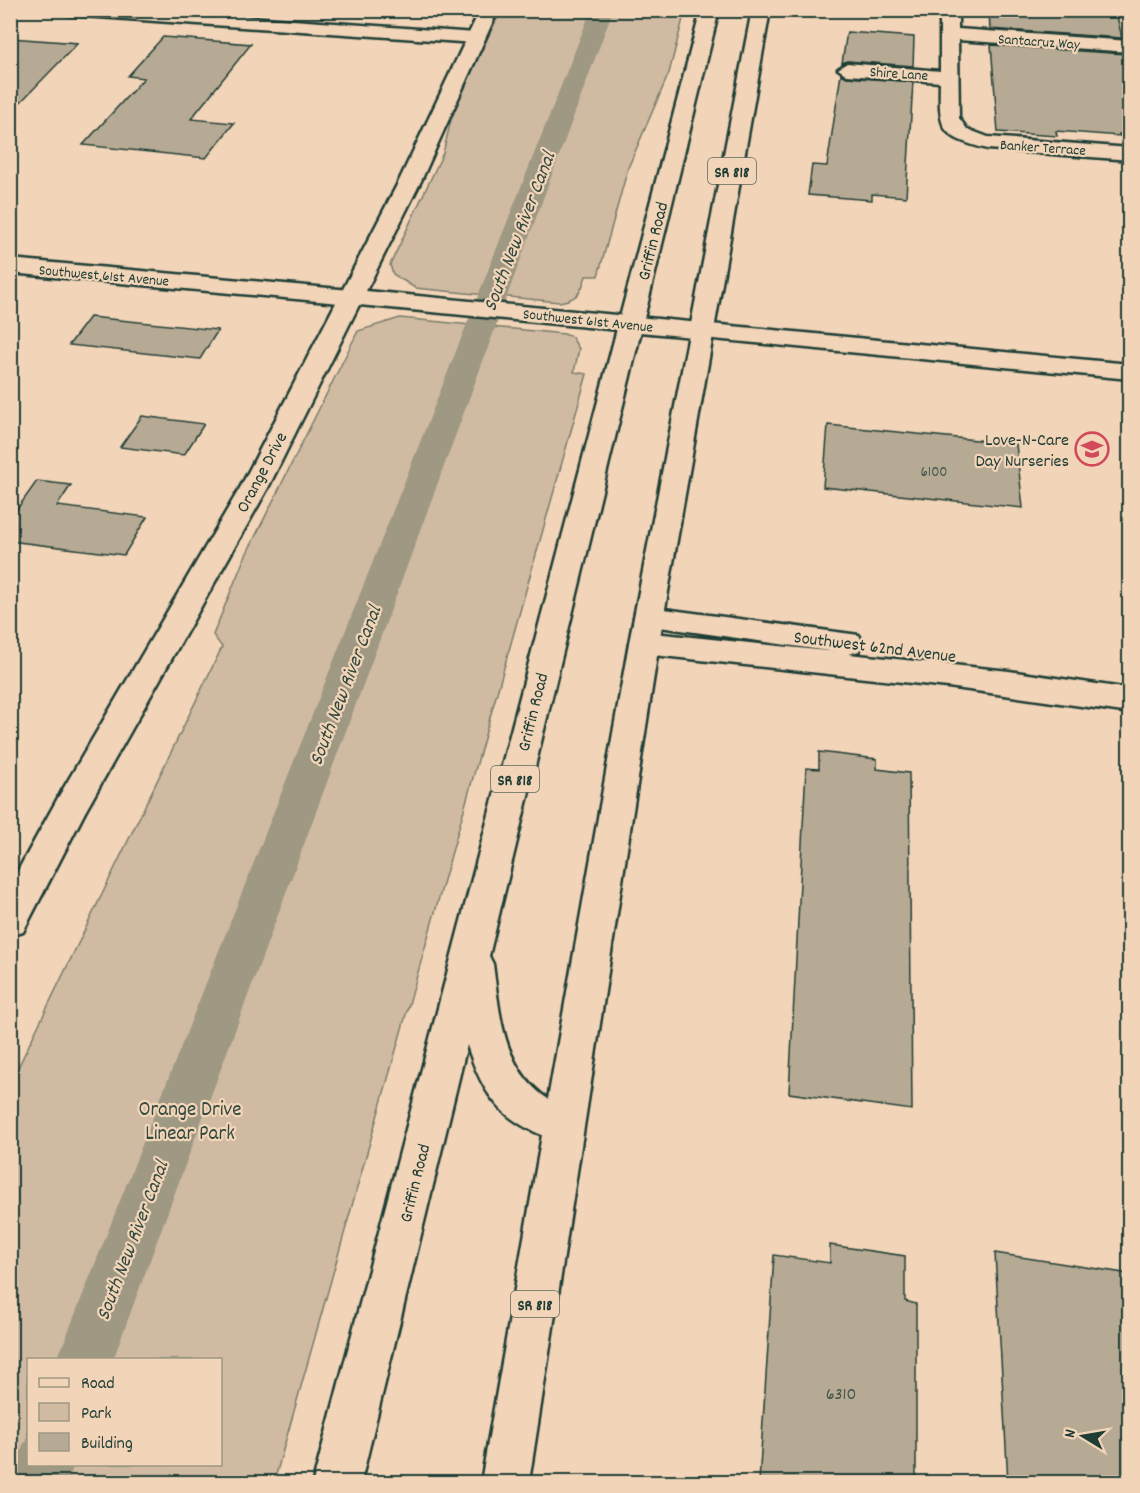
<svg xmlns="http://www.w3.org/2000/svg" width="1140" height="1493" viewBox="0 0 1140 1493" font-family="Dekko,sans-serif">
  <style>
    .green { fill: #d0bba2; stroke: #787c6b; stroke-width: 1.5; fill-rule: evenodd }
    .lines { fill: none; stroke-linecap: round; stroke-linejoin: round }
    .canal { fill: #9f9983; fill-rule: evenodd }
    .building { fill: #b7aa94; stroke: #1f3d34; stroke-width: 1.5 }
    .minor-casing { stroke: #1f3d34; stroke-width: 5 }
    .tertiary-casing { stroke: #1f3d34; stroke-width: 5 }
    .primary-casing { stroke: #1f3d34; stroke-width: 5 }
    .minor { fill: #f2d4b8; fill-rule: evenodd }
    .tertiary { fill: #f2d4b8; fill-rule: evenodd }
    .primary { fill: #f2d4b8; fill-rule: evenodd }
    .labels { text-anchor: middle; stroke-width: 4.5; stroke-linejoin: round; paint-order: stroke }
    .far-street-label { font-size: 15px; fill: #1f3d34; stroke: #f2d4b8 }
    .number-label { font-size: 15px; fill: #45584c }
    .shield { fill: #f2d4b8; stroke: #5e6a5c; stroke-width: 1.5 }
    .shield-label { font-size: 16px; font-weight: bold; fill: #1f3d34 }
    .street-label { font-size: 18px; fill: #1f3d34; stroke: #f2d4b8 }
    .poi-label { font-size: 18px; fill: #1f3d34; stroke: #f2d4b8; text-anchor: end }
    .near-number-label { font-size: 18px; fill: #45584c }
    .water-label { font-size: 20px; font-style: italic; fill: #324b40; stroke: #f2d4b8 }
    .near-park-label { font-size: 21px; fill: #314a3f; stroke: #f2d4b8 }
  </style>
  <rect width="100%" height="100%" fill="#f2d4b8"/>
  <filter id="ink" filterUnits="userSpaceOnUse"><feTurbulence type="fractalNoise" baseFrequency=".0167" numOctaves="2"/><feDisplacementMap in="SourceGraphic" scale="12" xChannelSelector="R" yChannelSelector="G"/><feConvolveMatrix kernelMatrix="1 2 1 2 8 2 1 2 1" color-interpolation-filters="sRGB"/></filter>
  <g filter="url(#ink)">
    <!-- green -->
    <path class="green" d="M 501,11 L 685,11 L 669,73 L 628,168 L 598,276 L 586,276 C 581,293 578,299 559,302 L 415,288 L 393,274 L 390,265 L 443,153 L 452,116 L 464,85 Z
      M 400,318 L 564,334 L 572,337 L 579,349 L 574,372 L 587,374 L 274,1482 L 11,1482 L 11,1082 L 222,647 L 213,635 L 244,559 L 358,331 ZM 28,1360 L 220,1360 L 220,1464 L 28,1464 Z"/>
    <g class="lines">
      <!-- canal -->
      <path class="canal" d="M 591,10 L 613,10 L 113,1360 L 57,1360 Z
        M 28,1441 L 28,1464 L 74,1464 L 68,1482 L 10,1482 L 24,1443 Z"/>
    </g>
    <!-- building -->
    <path class="building" d="M 989,10 L 1116,12 L 1122,38 L 990,29 Z
      M 847,32 L 914,37 L 913,66 L 847,61 L 842,63 Z
      M 163,37 L 251,44 L 191,119 L 234,123 L 206,158 L 83,145 L 144,78 L 128,76 Z
      M 10,38 L 78,43 L 10,113 Z
      M 991,45 L 1126,54 L 1130,66 L 1130,134 L 1119,134 L 1120,136 L 1056,131 L 1057,136 L 998,132 Z
      M 841,74 L 847,77 L 913,82 L 906,197 L 872,194 L 872,200 L 808,195 L 812,165 L 827,166 Z
      M 90,317 L 218,330 L 200,359 L 69,345 Z
      M 142,416 L 204,424 L 184,455 L 120,447 Z
      M 828,425 L 1016,444 L 1023,508 L 823,487 Z
      M 37,481 L 71,485 L 57,506 L 147,517 L 124,555 L 10,541 L 10,519 Z
      M 819,752 L 877,759 L 877,769 L 909,773 L 912,1110 L 789,1093 L 806,768 L 819,769 Z
      M 830,1245 L 905,1256 L 905,1301 L 916,1304 L 916,1482 L 759,1482 L 774,1255 L 830,1263 Z
      M 995,1253 L 1130,1274 L 1130,1482 L 1008,1482 Z"/>
    <g class="lines">
      <!-- minor casing -->
      <g class="minor-casing">
        <path id="minor" d="M 61,10 L 153,10 L 475,33 L 484,38 L 475,43 L 69,15 Z
          M 940,10 L 958,10 L 958,29 L 1130,41 L 1130,52 L 958,40 L 959,118 L 967,129 L 988,137 L 1130,148 L 1130,160 L 988,149 C 939,137 939,129 940,82 L 847,75 L 838,69 L 847,63 L 940,71 Z
          M 10,259 L 350,290 L 358,292 L 362,297 L 358,302 L 350,304 L 10,273 Z
          M 649,607 L 859,635 L 863,643 L 859,651 L 849,654 L 1009,671 L 1130,689 L 1130,713 L 948,687 L 644,654 L 633,651 L 629,643 L 633,635 L 644,632 L 836,652 L 638,624 L 634,617 L 638,610 Z"/>
      </g>
      <!-- tertiary casing -->
      <g class="tertiary-casing">
        <path id="tertiary" d="M 480,10 L 498,10 L 421,181 L 366,291 L 1130,364 L 1130,379 L 359,305 L 268,488 L 85,812 L 23,932 L 10,936 L 10,885 L 59,796 L 240,488 L 399,181 Z"/>
      </g>
      <!-- primary casing -->
      <g class="primary-casing">
        <path id="primary" d="M 701,10 L 719,10 L 489,956 L 493,964 C 500,1015 502,1068 548,1099 L 629,643 L 752,10 L 770,10 L 659,643 L 529,1482 L 481,1482 L 542,1135 C 497,1117 481,1089 467,1045 L 361,1482 L 313,1482 Z"/>
      </g>
      <!-- minor -->
      <use href="#minor" class="minor"/>
      <!-- tertiary -->
      <use href="#tertiary" class="tertiary"/>
      <!-- primary -->
      <use href="#primary" class="primary"/>
    </g>
  </g>
  <!-- icons -->
  <defs>
    <g id="school-ring" transform="scale(1.725)"><circle r="9.5" fill="#f2d4b8" stroke="#d1495b" stroke-width="1.5"/><path d="M0-5L7-2L0 1L-7-2ZM-4 1L0 2.5L4 1V4Q0 6-4 4Z" fill="#d1495b"/></g>
  </defs>
  <g fill-rule="evenodd">
    <use href="#school-ring" x="1092" y="449"/>
  </g>
  <g class="labels">
    <!-- far-street labels -->
    <g class="far-street-label">
      <text transform="translate(1039 41) rotate(4)" y="5">Santacruz Way</text>
      <text transform="translate(899 73) rotate(4)" y="5">Shire Lane</text>
      <text transform="translate(1043 147) rotate(4)" y="5">Banker Terrace</text>
      <text transform="translate(104 275) rotate(5)" y="5">Southwest 61st Avenue</text>
      <text transform="translate(588 320) rotate(6)" y="5">Southwest 61st Avenue</text>
    </g>
    <!-- number labels -->
    <g class="number-label">
      <text x="934" y="476">6100</text>
    </g>
    <!-- shield labels -->
    <g class="shield">
      <rect x="708" y="158" width="48" height="26" rx="4.5"/>
      <rect x="491" y="766" width="48" height="26" rx="4.5"/>
      <rect x="511" y="1291" width="48" height="26" rx="4.5"/>
    </g>
    <g class="shield-label">
      <text x="732" y="177">SR 818</text>
      <text x="515" y="785">SR 818</text>
      <text x="535" y="1310">SR 818</text>
    </g>
    <!-- street labels -->
    <g class="street-label">
      <text transform="translate(652 241) rotate(-76)" y="6">Griffin Road</text>
      <text transform="translate(261 472) rotate(-62)" y="6">Orange Drive</text>
      <text transform="translate(875 646) rotate(7)" y="6">Southwest 62nd Avenue</text>
      <text transform="translate(532 712) rotate(-76)" y="6">Griffin Road</text>
      <text transform="translate(414 1183) rotate(-76)" y="6">Griffin Road</text>
    </g>
    <!-- poi labels -->
    <g class="poi-label">
      <text x="1069" y="445">Love-N-Care<tspan x="1069" dy="21">Day Nurseries</tspan></text>
    </g>
    <!-- near-number labels -->
    <g class="near-number-label">
      <text x="841" y="1399">6310</text>
    </g>
    <!-- water labels -->
    <g class="water-label">
      <text transform="translate(518 231) rotate(-69)" y="7">South New River Canal</text>
      <text transform="translate(344 685) rotate(-69)" y="7">South New River Canal</text>
      <text transform="translate(131 1240) rotate(-69)" y="7">South New River Canal</text>
    </g>
    <!-- near-park labels -->
    <g class="near-park-label">
      <text x="190" y="1115">Orange Drive<tspan x="190" dy="24">Linear Park</tspan></text>
    </g>
  </g>
  <!-- margin -->
  <rect width="1140" height="1493" fill="none" stroke="#f2d4b8" stroke-width="36"/>
  <rect x="18" y="18" width="1104" height="1457" fill="none" stroke="#1f3d34" stroke-width="2" filter="url(#ink)"/>
  <!-- legend -->
  <rect x="27" y="1358" width="195" height="108" fill="#f2d4b8" stroke="#9e9883" stroke-width="1.5"/>
  <rect x="39" y="1378" width="30" height="9" fill="#f2d4b8" stroke="#9e9883" stroke-width="1.5"/>
  <text x="81" y="1388" font-size="18" fill="#1f3d34">Road</text>
  <rect x="39" y="1403" width="30" height="18" fill="#d0bba2" stroke="#9e9883" stroke-width="1.5"/>
  <text x="81" y="1418" font-size="18" fill="#1f3d34">Park</text>
  <rect x="39" y="1433" width="30" height="18" fill="#b7aa94" stroke="#9e9883" stroke-width="1.5"/>
  <text x="81" y="1448" font-size="18" fill="#1f3d34">Building</text>
  <!-- north arrow -->
  <g transform="translate(1083 1436) rotate(281)" stroke="#f2d4b8" stroke-width="4.5" paint-order="stroke">
  <path d="M0-4.5L10 22L0 15L-10 22Z" fill="#1f3d34"/>
  <text y="-9" font-size="16" font-weight="bold" text-anchor="middle" fill="#1f3d34">N</text>
  </g>
</svg>
